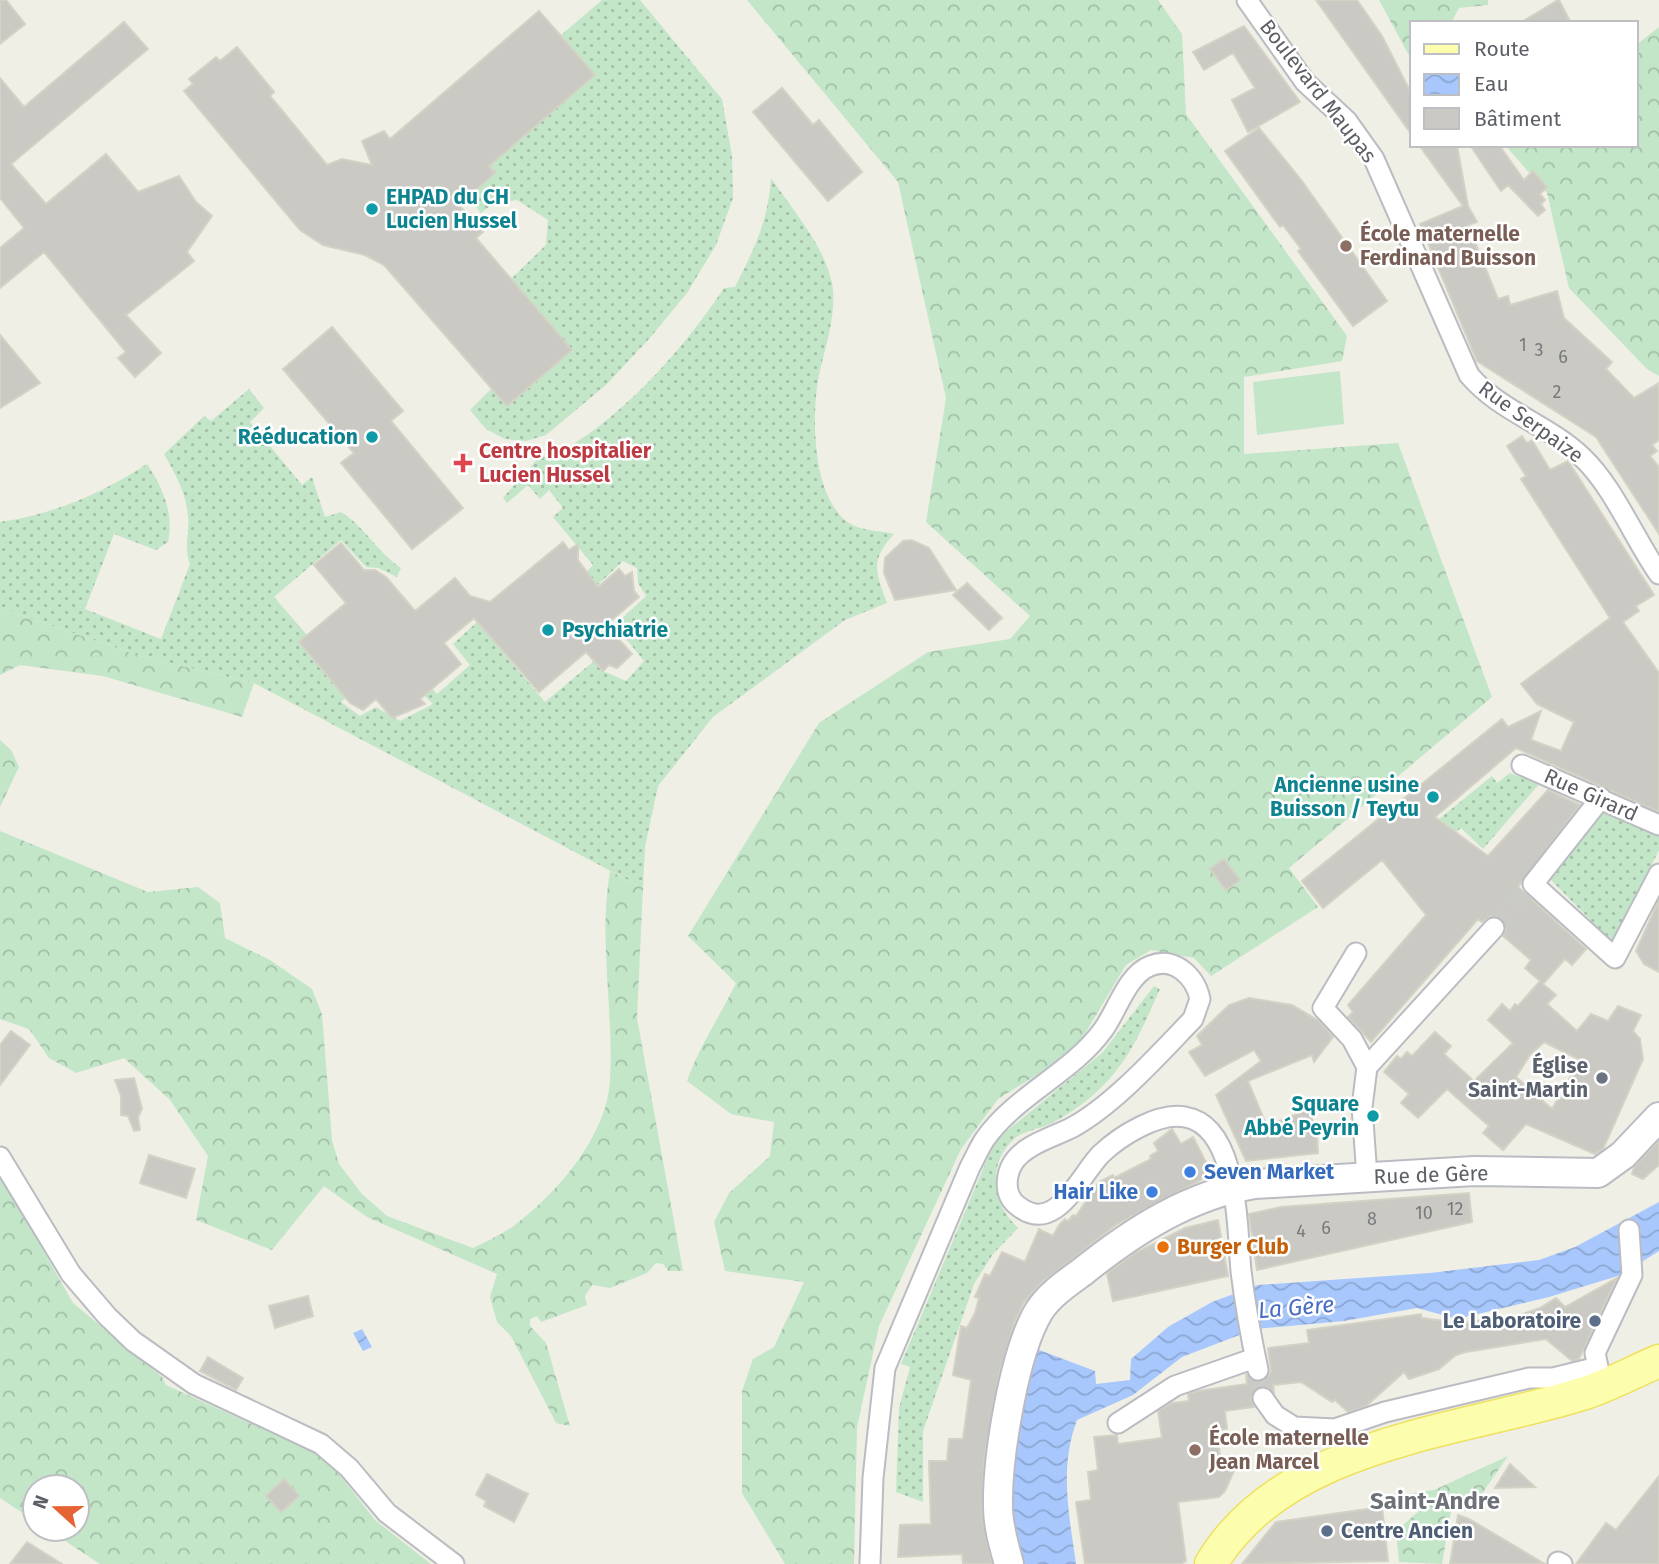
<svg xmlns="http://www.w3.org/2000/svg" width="1659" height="1564" viewBox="0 0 1659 1564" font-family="'Fira Sans',sans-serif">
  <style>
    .grass { fill: url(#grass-dots) }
    .forest { fill: url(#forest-crowns) }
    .pitch { fill: #c3e6c9 }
    .water { fill: url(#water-waves) }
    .building { fill: #cac9c3; stroke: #d4d2c4; stroke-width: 2; fill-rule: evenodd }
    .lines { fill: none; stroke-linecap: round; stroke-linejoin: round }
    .street-tunnel { stroke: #cacbc6; stroke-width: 19; stroke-dasharray: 19 10; stroke-linecap: butt }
    .street-casing { stroke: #babcc1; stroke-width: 23 }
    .secondary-casing { stroke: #bbbcc3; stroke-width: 32 }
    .primary-casing { stroke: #efe15f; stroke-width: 35 }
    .street { stroke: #fff; stroke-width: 19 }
    .secondary { stroke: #fff; stroke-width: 28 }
    .primary { stroke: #fcfdad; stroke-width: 32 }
    .culture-dot { fill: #0f9aa8; stroke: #fff; stroke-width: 2.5 }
    .education-dot { fill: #8d6e63; stroke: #fff; stroke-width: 2.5 }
    .health-dot { fill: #e0444e; stroke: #fff; stroke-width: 2.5 }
    .worship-dot { fill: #6b7280; stroke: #fff; stroke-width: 2.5 }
    .shop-dot { fill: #3f7fe0; stroke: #fff; stroke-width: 2.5 }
    .food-dot { fill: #e8710a; stroke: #fff; stroke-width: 2.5 }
    .service-dot { fill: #5c6f8a; stroke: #fff; stroke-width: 2.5 }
    .labels { text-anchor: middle; stroke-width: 5; stroke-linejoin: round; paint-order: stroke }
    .number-label { font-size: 18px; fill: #787a7d }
    .street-label { font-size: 21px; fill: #5d5f66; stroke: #fff }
    .culture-label { font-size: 21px; font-weight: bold; fill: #0d838f; stroke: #fff; text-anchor: end }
    .education-label { font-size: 21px; font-weight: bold; fill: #785e54; stroke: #fff; text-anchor: start }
    .health-label { font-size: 21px; font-weight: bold; fill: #be3a42; stroke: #fff; text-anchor: start }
    .worship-label { font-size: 21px; font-weight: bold; fill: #5b616d; stroke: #fff; text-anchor: end }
    .shop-label { font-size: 21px; font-weight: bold; fill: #366cbe; stroke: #fff; text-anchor: start }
    .food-label { font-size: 21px; font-weight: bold; fill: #c56008; stroke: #fff; text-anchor: start }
    .service-label { font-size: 21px; font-weight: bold; fill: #4e5e75; stroke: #fff; text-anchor: end }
    .water-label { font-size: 23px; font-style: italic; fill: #496ec1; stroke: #fff }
    .quarter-label { font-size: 24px; font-weight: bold; fill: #6e7178; stroke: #fff }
  </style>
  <defs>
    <pattern id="grass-dots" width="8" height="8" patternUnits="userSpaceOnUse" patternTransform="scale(1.75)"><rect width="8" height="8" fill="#c3e6c9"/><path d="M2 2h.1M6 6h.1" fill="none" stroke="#a2bea7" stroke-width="1.8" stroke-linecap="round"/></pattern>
    <pattern id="forest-crowns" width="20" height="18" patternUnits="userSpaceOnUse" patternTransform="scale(1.75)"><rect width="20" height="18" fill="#c3e6c9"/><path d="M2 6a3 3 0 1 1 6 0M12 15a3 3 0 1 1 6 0" fill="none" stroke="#a2bea7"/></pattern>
    <pattern id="water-waves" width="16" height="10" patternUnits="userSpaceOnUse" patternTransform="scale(1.75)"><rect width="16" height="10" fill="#a8c8fd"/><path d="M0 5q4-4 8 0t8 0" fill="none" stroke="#8ca6d1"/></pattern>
  </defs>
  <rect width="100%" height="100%" fill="#efefe6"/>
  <!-- grass -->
  <path class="grass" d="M 602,0 L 640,0 L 722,99 L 732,156 L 733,198 L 716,245 L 687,293 L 649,339 L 607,384 L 546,435 L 526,441 L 505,439 L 486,429 L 470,410 L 492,388 L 508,406 L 572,350 L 511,279 L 546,245 L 548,220 L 517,200 L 493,204 L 481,213 L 468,197 L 495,174 L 489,166 L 595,75 L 561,35 Z
    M 771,178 C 792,209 822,243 831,279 C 839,307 825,348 819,375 C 811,415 811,509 857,527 C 868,531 883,531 894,534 C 870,561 875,570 887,603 L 845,620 L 713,717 L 658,786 L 645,847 L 643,888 L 254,683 L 143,657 L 0,608 L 0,522 C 54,514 101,494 147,464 C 163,488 174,513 168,542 L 156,550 L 114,534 L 85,609 L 161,639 L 190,564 C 183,548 190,532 188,515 C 186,493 175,473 164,454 L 204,416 L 211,421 L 249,389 L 264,408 L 250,422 L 302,485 L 312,477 L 325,517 L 341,512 C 365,527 377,552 401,568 L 397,577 L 378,568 L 366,567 L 341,540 L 274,597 L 307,635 L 299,642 L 329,679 L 339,671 L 358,687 L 341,702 L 360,716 L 376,707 L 400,721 L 433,704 L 422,693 L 430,686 L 437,694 L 470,665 L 453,644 L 477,622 L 545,702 L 594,661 L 603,671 L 626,681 L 644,661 L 615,625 L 646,596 L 638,583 L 637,568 L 623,561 L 587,595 L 578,581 L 593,565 L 553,517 L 563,508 L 549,490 L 540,499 L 528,485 L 507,503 L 503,498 L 541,455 L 548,458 C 617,425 682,351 724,288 L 735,287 C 754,249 768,222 771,178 Z
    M 1527,769 L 1541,782 L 1483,849 L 1461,828 L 1435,849 L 1422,833 L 1492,776 L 1497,783 L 1510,773 L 1517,776 Z
    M 1603,810 L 1659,832 L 1659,850 L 1613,943 L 1551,880 Z
    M 1154,986 L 1160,989 C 1141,1032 1127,1066 1091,1097 C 1079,1107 1064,1117 1050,1124 C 1039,1129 1024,1131 1015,1138 C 986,1164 992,1204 1018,1228 L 993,1254 L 974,1284 L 923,1431 L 923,1502 L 896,1492 L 899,1408 L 910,1367 L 901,1364 L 989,1155 L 997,1140 L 1008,1130 L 1102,1053 Z"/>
  <!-- forest -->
  <path class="forest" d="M 747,0 L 1158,0 L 1182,34 L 1186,114 L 1347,336 L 1342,361 L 1244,377 L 1244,454 L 1398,443 L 1492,697 L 1289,868 L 1318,907 L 1211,976 L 1194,958 L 1151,950 L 1126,965 L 1080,1042 L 1051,1066 L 998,1099 L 961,1149 L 879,1326 L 857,1427 L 854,1564 L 785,1564 L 742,1493 L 742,1391 L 753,1359 L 774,1347 L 804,1282 L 725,1271 L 714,1222 L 729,1193 L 770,1156 L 774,1122 L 731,1114 L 687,1081 C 699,1047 720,1016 736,983 L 688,936 L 819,723 L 928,652 L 1010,639 L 1030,616 L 926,522 L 946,398 L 898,182 Z
    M 1379,0 L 1488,0 L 1488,5 L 1459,8 L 1451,23 L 1412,23 L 1412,61 Z
    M 1659,27 L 1659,376 L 1647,369 L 1569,288 L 1547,193 L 1505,145 L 1636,145 L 1636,45 Z
    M 0,608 L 143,657 L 254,683 L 242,717 L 103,676 L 20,665 L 0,675 Z
    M 0,740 L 11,750 L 19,767 L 0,807 Z
    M 0,831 L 148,892 L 198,887 L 220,903 L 225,938 L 270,960 L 312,989 L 322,1014 L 332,1140 L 339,1164 L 362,1194 L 387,1216 L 473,1248 C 487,1241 503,1234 515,1225 C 558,1192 607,1136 610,1080 C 614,1010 598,940 610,871 L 643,888 L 637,1018 L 683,1271 L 668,1271 L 663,1264 L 656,1263 L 647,1273 L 610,1288 L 592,1285 L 585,1296 L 587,1305 L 541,1322 L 537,1316 L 530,1319 L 530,1326 L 546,1343 L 570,1426 L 556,1423 L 511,1336 L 497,1322 L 490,1297 L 497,1274 L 367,1217 L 324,1186 L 272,1250 L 196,1220 L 208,1156 L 170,1100 L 124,1058 L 76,1073 L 49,1058 L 29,1029 L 0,1019 Z
    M 0,1175 L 73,1303 L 162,1377 L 166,1385 L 311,1451 L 332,1465 L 375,1520 L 431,1564 L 100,1564 L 47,1529 L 77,1529 L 77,1487 L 35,1487 L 35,1521 L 0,1498 Z
    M 1508,1456 L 1470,1511 L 1451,1511 L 1442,1564 L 1399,1562 L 1396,1531 L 1419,1511 L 1406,1494 L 1434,1490 Z"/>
  <!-- pitch -->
  <path class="pitch" d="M 1340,371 L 1344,424 L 1257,435 L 1253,382 Z"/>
  <!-- water -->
  <path class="water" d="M 1659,1202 L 1659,1251 L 1621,1275 L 1549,1297 L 1457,1319 L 1417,1308 L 1344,1321 L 1255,1329 L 1182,1357 L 1133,1395 L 1077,1420 C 1059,1468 1069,1514 1076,1564 L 1021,1564 L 1008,1516 L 1021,1399 L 1034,1348 L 1095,1371 L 1096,1384 L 1130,1380 L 1131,1359 L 1168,1327 L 1212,1302 L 1258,1285 L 1430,1273 L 1539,1260 L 1575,1247 Z
    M 362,1329 L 372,1347 L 363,1351 L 353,1333 Z"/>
  <!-- building -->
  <path class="building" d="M 0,0 L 6,0 L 25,24 L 0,44 Z
    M 1316,0 L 1357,0 L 1382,36 L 1412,95 L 1412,135 Z
    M 1559,0 L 1571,23 L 1520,23 L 1558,0 Z
    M 539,11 L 595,75 L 489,166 L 495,173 L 459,205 L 483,232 L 476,238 L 572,350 L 507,406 L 384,265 L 365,255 L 323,245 L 300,230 L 184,91 L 193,84 L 189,79 L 216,57 L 220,61 L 237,47 L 274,92 L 270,96 L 327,165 L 342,159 L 372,165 L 362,141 L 384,131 L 390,139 Z
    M 124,22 L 148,49 L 11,164 L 46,204 L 106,154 L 138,192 L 179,176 L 196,202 L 212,216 L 187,252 L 194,261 L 126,315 L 161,353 L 135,377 L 118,358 L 126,352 L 44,252 L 0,288 L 0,248 L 24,228 L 0,198 L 0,78 L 24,107 Z
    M 1244,26 L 1300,102 L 1248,132 L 1232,100 L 1255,88 L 1233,53 L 1204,70 L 1193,52 Z
    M 782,88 L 813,125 L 819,120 L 862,172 L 828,201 L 753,112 Z
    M 1259,128 L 1302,181 L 1387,301 L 1353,326 L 1298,251 L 1301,249 L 1283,225 L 1280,227 L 1225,151 Z
    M 1419,145 L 1457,145 L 1468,206 L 1477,222 L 1468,225 L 1498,299 L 1508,296 L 1510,305 L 1557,291 L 1564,318 L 1612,362 L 1606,369 L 1634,398 L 1659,383 L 1659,440 L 1652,445 L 1657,451 L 1650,456 L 1659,467 L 1659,534 L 1596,437 L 1477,361 L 1420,224 L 1463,206 Z
    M 1470,145 L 1499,145 L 1524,180 L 1533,171 L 1547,187 L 1540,194 L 1545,200 L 1541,204 L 1545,210 L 1538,216 L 1508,185 L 1501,191 Z
    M 332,327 L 403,411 L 391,421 L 463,508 L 412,549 L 341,463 L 354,453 L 283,369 Z
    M 0,335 L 40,383 L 0,408 Z
    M 1522,436 L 1527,443 L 1532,440 L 1550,470 L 1568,461 L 1654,595 L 1636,606 L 1639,611 L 1623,622 L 1659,673 L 1659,812 L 1516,748 L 1435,817 L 1488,856 L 1548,790 L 1580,805 L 1518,887 L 1586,949 L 1572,965 L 1565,959 L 1543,984 L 1556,995 L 1547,1004 L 1577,1031 L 1591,1014 L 1608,1021 L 1618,1006 L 1641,1015 L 1633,1031 L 1640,1039 L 1643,1059 L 1603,1149 L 1595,1154 L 1526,1124 L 1503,1150 L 1483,1133 L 1489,1126 L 1447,1089 L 1418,1118 L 1401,1103 L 1409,1094 L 1384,1072 L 1397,1056 L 1401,1059 L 1407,1052 L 1412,1056 L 1435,1032 L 1451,1046 L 1444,1054 L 1474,1081 L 1513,1043 L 1488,1020 L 1502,1004 L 1510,1011 L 1515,1004 L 1518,1006 L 1540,981 L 1525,968 L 1531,960 L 1503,936 L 1506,930 L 1503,919 L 1491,916 L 1482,922 L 1478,919 L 1371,1042 L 1348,1017 L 1353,1012 L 1348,1005 L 1426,915 L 1382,860 L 1323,908 L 1302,881 L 1502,719 L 1508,727 L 1541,711 L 1531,740 L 1561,751 L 1574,722 L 1537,704 L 1521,684 L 1610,618 L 1521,479 L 1526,476 L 1507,446 ZM 1544,1042 L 1580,1060 L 1552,1109 L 1516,1077 L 1530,1055 Z
    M 911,540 L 929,548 L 956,590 L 895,600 L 884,573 L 885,558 L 903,541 Z
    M 563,542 L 569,550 L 578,544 L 578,560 L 598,587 L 619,569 L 625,576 L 632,572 L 634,591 L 639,597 L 606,625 L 632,654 L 617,668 L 609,665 L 603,671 L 586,652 L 539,692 L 474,618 L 444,643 L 461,664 L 420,699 L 425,704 L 392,718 L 376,699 L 363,710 L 350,703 L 299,642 L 346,603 L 314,565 L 341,543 L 364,570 L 375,570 L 386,577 L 415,611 L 455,578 L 470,596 L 490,602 Z
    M 967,583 L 1002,618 L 989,630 L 953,595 Z
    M 1224,859 L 1240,880 L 1226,890 L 1210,869 Z
    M 1659,900 L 1659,972 L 1644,964 L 1636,951 Z
    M 1249,998 L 1292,1005 L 1319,1021 L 1333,1037 L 1314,1062 L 1312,1055 L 1248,1081 L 1266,1124 L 1263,1128 L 1308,1109 L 1317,1132 L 1318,1153 L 1246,1161 L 1216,1095 L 1261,1061 L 1254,1050 L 1205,1076 L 1189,1052 L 1202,1045 L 1197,1036 L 1229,1005 Z
    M 11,1031 L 30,1045 L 0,1085 L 0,1045 Z
    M 134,1078 L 142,1109 L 138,1117 L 140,1130 L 134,1131 L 128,1116 L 121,1115 L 121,1096 L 115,1080 Z
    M 1172,1129 L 1181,1144 L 1193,1137 L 1212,1174 L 1117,1224 L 1041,1283 L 1024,1302 L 1014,1323 L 999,1375 L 984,1460 L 982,1516 L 992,1564 L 963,1564 L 962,1554 L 898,1557 L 900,1525 L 931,1524 L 929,1461 L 947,1461 L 949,1439 L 963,1439 L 971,1380 L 953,1375 L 961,1326 L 967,1328 L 975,1313 L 979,1298 L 975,1297 L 985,1274 L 990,1276 L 1002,1252 L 1025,1262 L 1039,1229 L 1053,1236 L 1059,1225 L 1065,1219 L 1068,1221 L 1073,1215 L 1076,1216 L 1099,1182 L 1113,1175 L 1114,1178 L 1151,1159 L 1150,1156 L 1158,1151 L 1154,1143 Z
    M 1659,1141 L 1659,1165 L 1643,1179 L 1632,1174 L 1634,1167 Z
    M 149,1155 L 195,1169 L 186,1198 L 140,1183 Z
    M 1469,1193 L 1472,1222 L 1257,1270 L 1249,1214 L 1281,1207 Z
    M 1218,1220 L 1228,1276 L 1113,1301 L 1107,1274 L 1111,1270 L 1137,1252 L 1185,1228 Z
    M 1617,1278 L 1579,1359 L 1572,1361 L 1546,1339 L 1466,1352 L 1456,1355 L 1439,1369 L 1409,1379 L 1404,1372 L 1366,1406 L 1348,1412 L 1335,1400 L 1332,1402 L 1301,1382 L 1273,1385 L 1274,1392 L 1267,1387 L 1257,1388 L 1251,1398 L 1254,1407 L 1225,1411 L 1227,1429 L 1217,1431 L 1221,1464 L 1238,1462 L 1225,1491 L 1219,1497 L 1178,1502 L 1186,1561 L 1181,1564 L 1085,1564 L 1076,1502 L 1091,1500 L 1088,1472 L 1098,1470 L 1094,1437 L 1117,1435 L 1118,1444 L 1162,1438 L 1158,1411 L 1172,1403 L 1189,1401 L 1188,1394 L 1198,1391 L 1247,1384 L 1246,1375 L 1255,1382 L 1266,1380 L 1271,1371 L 1268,1348 L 1309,1343 L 1307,1330 L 1421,1314 L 1422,1318 L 1444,1321 L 1445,1324 L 1511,1318 L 1540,1308 L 1556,1298 L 1565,1307 Z
    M 308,1296 L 313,1316 L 275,1328 L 269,1306 Z
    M 208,1357 L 243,1378 L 236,1390 L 200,1371 Z
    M 1510,1464 L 1535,1487 L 1495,1488 Z
    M 487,1474 L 528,1494 L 514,1522 L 484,1506 L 486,1501 L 476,1495 Z
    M 1659,1476 L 1659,1564 L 1576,1564 L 1606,1523 L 1616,1530 Z
    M 284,1479 L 299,1496 L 281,1512 L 266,1496 Z
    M 1382,1507 L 1388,1561 L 1242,1564 L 1276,1522 Z
    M 1458,1515 L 1469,1519 L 1545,1564 L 1450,1564 Z
    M 27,1542 L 62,1564 L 10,1564 Z"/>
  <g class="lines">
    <!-- street-tunnel -->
    <path class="street-tunnel" d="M 1494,928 L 1525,893
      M 1258,1370 L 1263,1398"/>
    <!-- street casing -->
    <g class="street-casing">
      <path id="street" d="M 1247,0 L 1305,82 L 1347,121 L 1374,159 L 1469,375 C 1499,411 1549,425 1582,457 C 1613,486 1634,538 1659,574
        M 1522,765 L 1659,825
        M 1601,798 L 1533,884 L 1615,958 L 1659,874
        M 1356,953 L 1323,1008 L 1352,1039 L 1367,1067 L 1362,1107 L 1367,1177
        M 1367,1067 L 1494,928
        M 0,1157 L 71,1274 L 107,1316 L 133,1341 L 194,1384 L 321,1444 L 349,1468 L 387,1513 L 454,1564
        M 1263,1398 L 1275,1415 L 1294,1427 L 1335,1429 L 1385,1412 L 1529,1378 L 1553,1378 L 1598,1367 L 1595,1353 L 1632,1275 L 1629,1230
        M 1118,1423 L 1175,1386 L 1255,1358
        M 1558,1562 L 1562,1564
        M 870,1564 L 873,1478 L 885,1368 L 970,1167 C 975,1158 979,1148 985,1139 C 1016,1095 1072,1073 1103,1030 C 1117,1011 1127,975 1150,966 C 1174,956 1195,976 1200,999 L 1193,1019 C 1159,1054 1114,1105 1071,1128 C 1053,1137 1024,1145 1013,1163 C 1005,1176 1004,1196 1018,1206 C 1056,1236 1080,1175 1101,1154 C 1120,1136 1158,1112 1185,1117 C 1239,1126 1237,1230 1241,1271 C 1245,1304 1251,1337 1258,1370"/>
    </g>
    <!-- secondary casing -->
    <g class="secondary-casing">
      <path id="secondary" d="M 1009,1564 C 1004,1546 998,1526 998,1507 C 997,1458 1014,1352 1039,1311 C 1049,1295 1067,1283 1082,1272 C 1133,1231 1189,1195 1255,1184 L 1474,1171 L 1598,1173 L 1623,1155 L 1659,1117"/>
    </g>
    <!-- primary casing -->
    <g class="primary-casing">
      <path id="primary" d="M 1211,1564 C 1284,1441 1462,1432 1585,1393 C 1610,1385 1635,1371 1659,1361"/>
    </g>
    <!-- street -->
    <use href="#street" class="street"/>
    <!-- secondary -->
    <use href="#secondary" class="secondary"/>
    <!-- primary -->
    <use href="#primary" class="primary"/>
  </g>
  <!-- markers -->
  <g class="culture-dot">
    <circle cx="372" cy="209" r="7"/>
    <circle cx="372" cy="437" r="7"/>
    <circle cx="548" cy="630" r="7"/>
    <circle cx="1433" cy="797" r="7"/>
    <circle cx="1373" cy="1116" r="7"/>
  </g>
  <g class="education-dot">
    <circle cx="1346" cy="246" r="7"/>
    <circle cx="1195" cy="1450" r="7"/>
  </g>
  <path class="health-dot" d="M459.5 452.5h7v7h7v7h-7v7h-7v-7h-7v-7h7z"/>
  <circle class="worship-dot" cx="1602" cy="1078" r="7"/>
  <g class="shop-dot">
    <circle cx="1190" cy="1172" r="7"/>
    <circle cx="1152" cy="1192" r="7"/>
  </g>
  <circle class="food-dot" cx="1163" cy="1247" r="7"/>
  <g class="service-dot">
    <circle cx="1595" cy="1321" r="7"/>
    <circle cx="1327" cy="1531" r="7"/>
  </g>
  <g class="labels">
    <!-- number labels -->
    <g class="number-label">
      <text x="1523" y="351">1</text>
      <text x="1539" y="356">3</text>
      <text x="1563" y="363">6</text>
      <text x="1557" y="398">2</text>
      <text x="1455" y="1215">12</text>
      <text x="1424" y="1219">10</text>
      <text x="1372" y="1225">8</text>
      <text x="1326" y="1234">6</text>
      <text x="1301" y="1237">4</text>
    </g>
    <!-- street labels -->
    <g class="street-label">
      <text transform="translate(1318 91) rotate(52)" y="7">Boulevard Maupas</text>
      <text transform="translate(1531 422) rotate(36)" y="7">Rue Serpaize</text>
      <text transform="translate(1591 795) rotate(24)" y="7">Rue Girard</text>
      <text transform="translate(1431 1175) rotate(-2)" y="7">Rue de Gère</text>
    </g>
    <!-- culture labels -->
    <g class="culture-label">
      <text x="386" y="204" text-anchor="start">EHPAD du CH<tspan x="386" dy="24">Lucien Hussel</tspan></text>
      <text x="358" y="444">Rééducation</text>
      <text x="562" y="637" text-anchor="start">Psychiatrie</text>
      <text x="1419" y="792">Ancienne usine<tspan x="1419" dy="24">Buisson / Teytu</tspan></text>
      <text x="1359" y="1111">Square<tspan x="1359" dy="24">Abbé Peyrin</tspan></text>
    </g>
    <!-- education labels -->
    <g class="education-label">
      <text x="1360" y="241">École maternelle<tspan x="1360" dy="24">Ferdinand Buisson</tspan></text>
      <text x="1209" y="1445">École maternelle<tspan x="1209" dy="24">Jean Marcel</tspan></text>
    </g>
    <!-- health labels -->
    <g class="health-label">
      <text x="479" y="458">Centre hospitalier<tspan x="479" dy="24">Lucien Hussel</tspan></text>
    </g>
    <!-- worship labels -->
    <g class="worship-label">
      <text x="1588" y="1073">Église<tspan x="1588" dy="24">Saint-Martin</tspan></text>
    </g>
    <!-- shop labels -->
    <g class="shop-label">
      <text x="1204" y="1179">Seven Market</text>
      <text x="1138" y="1199" text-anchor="end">Hair Like</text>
    </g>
    <!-- food labels -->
    <g class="food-label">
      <text x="1177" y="1254">Burger Club</text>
    </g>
    <!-- service labels -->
    <g class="service-label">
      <text x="1581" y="1328">Le Laboratoire</text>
      <text x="1341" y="1538" text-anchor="start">Centre Ancien</text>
    </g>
    <!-- water labels -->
    <g class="water-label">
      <text transform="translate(1296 1307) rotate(-5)" y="8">La Gère</text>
    </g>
    <!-- quarter labels -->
    <g class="quarter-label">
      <text x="1435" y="1509">Saint-Andre</text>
    </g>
  </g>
  <!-- legend -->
  <rect x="1410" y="21" width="228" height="126" fill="#ffffff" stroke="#bebfc2" stroke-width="2"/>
  <rect x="1424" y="44" width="35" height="10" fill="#fcfdad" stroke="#bebfc2" stroke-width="2"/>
  <text x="1474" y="56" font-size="21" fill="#5d5f66">Route</text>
  <rect x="1424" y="74" width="35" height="21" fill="url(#water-waves)" stroke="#bebfc2" stroke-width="2"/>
  <text x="1474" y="91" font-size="21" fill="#5d5f66">Eau</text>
  <rect x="1424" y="108" width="35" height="21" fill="#cac9c3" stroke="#bebfc2" stroke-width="2"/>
  <text x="1474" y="126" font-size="21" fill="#5d5f66">Bâtiment</text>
  <!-- north arrow -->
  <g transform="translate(56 1508) rotate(291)"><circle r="33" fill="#ffffff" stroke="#bebfc2" stroke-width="2"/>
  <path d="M0-5L12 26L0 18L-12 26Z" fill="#e66335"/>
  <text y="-10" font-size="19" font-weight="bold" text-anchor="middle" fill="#5d5f66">N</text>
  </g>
</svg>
